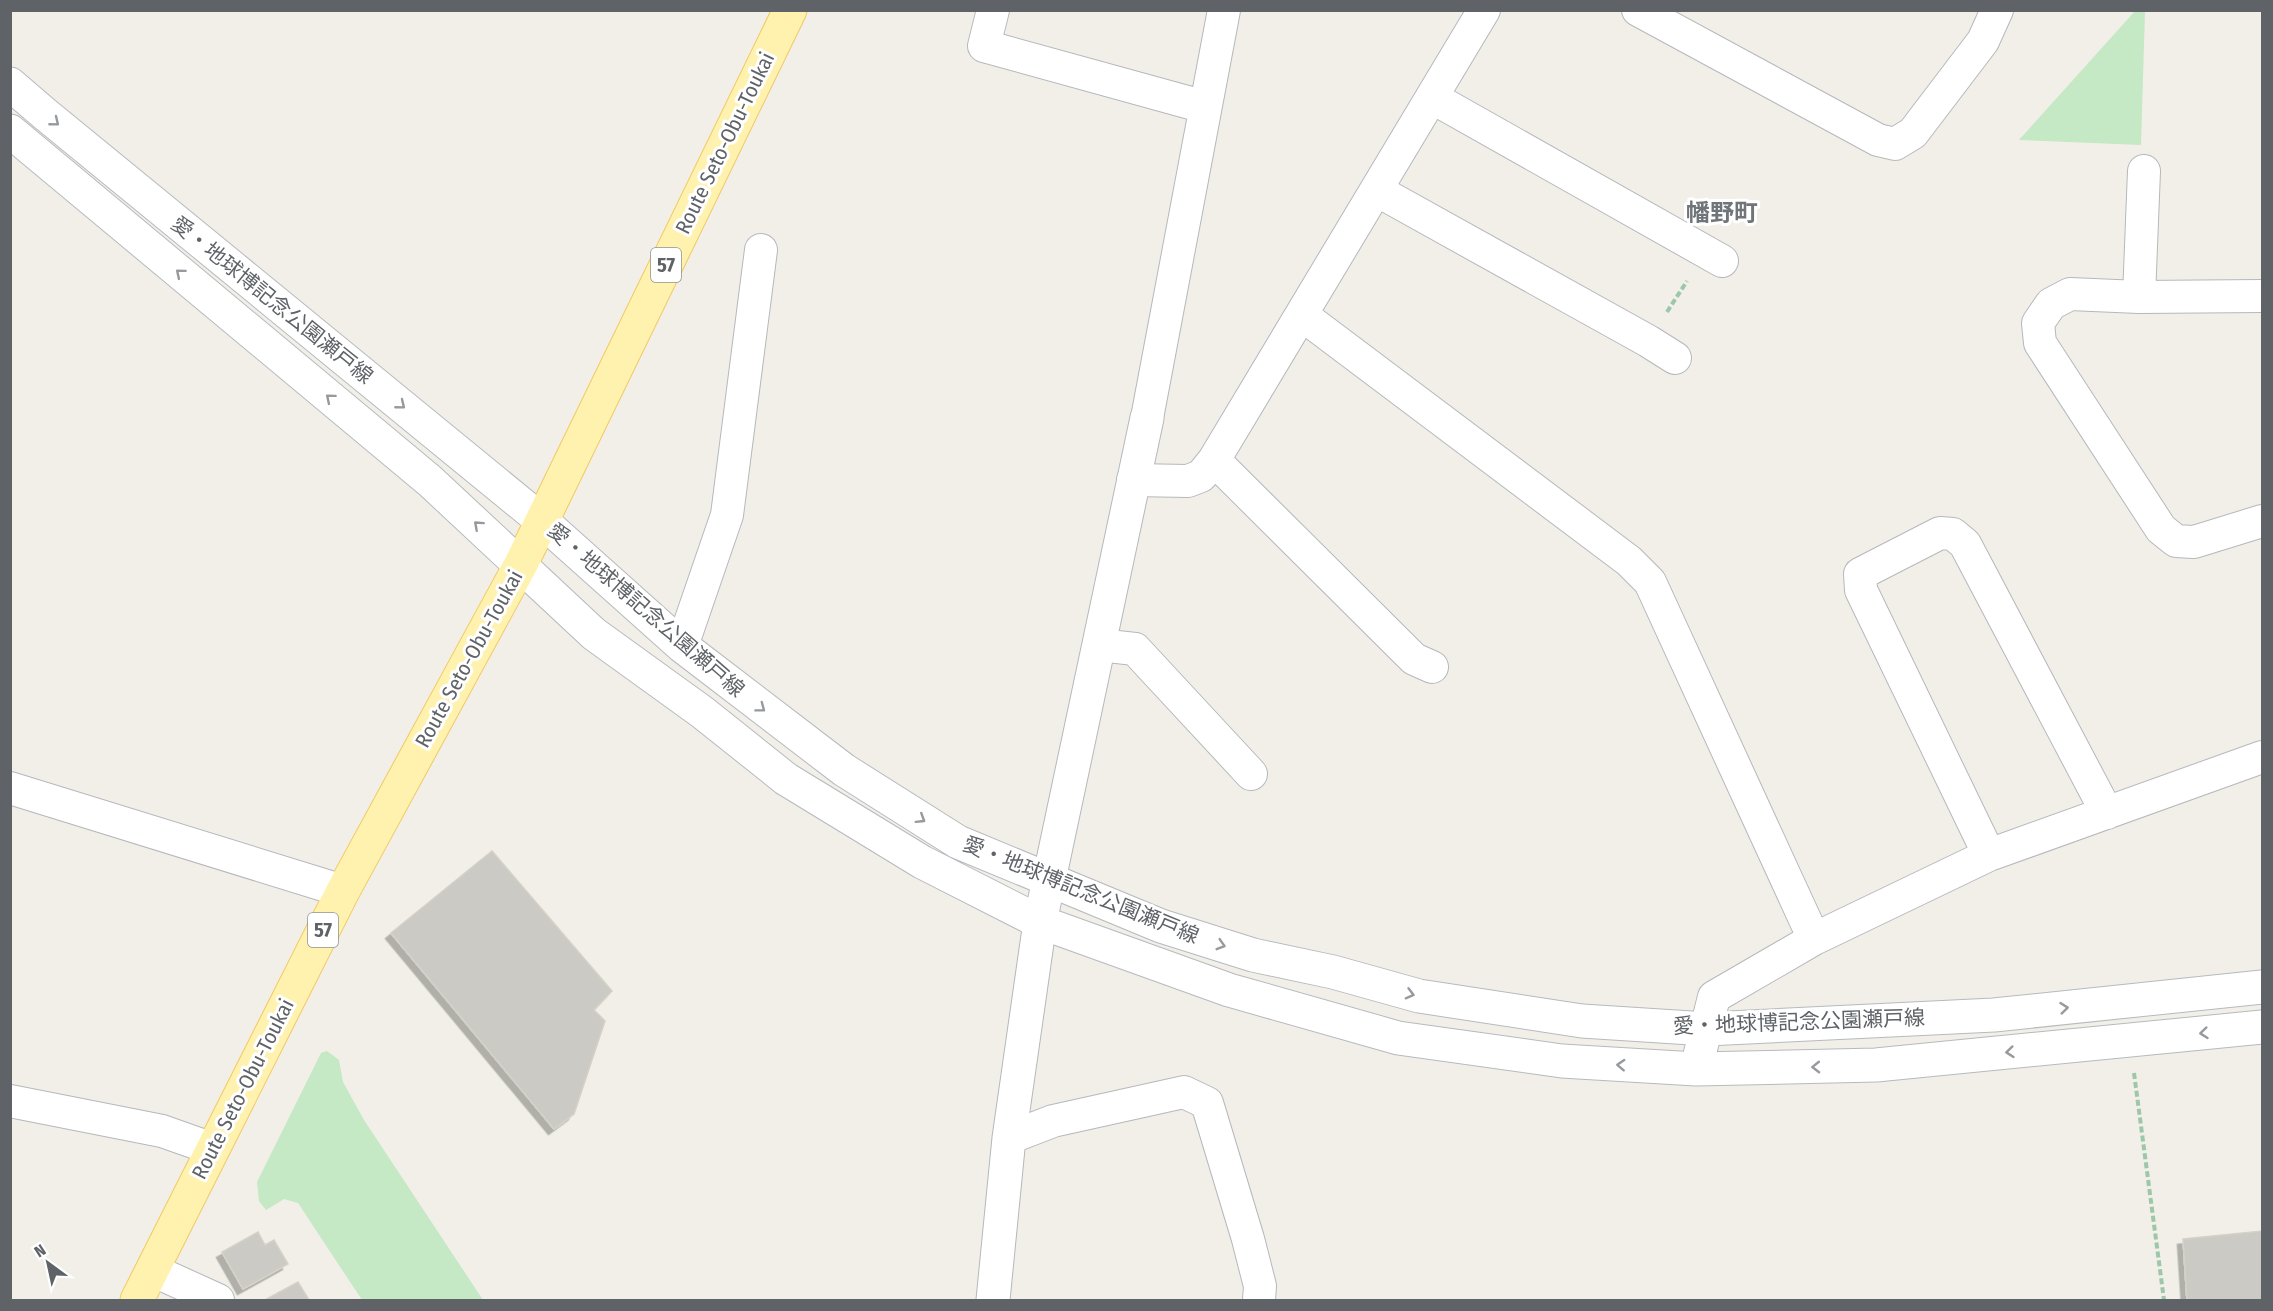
<svg xmlns="http://www.w3.org/2000/svg" width="2273" height="1311" viewBox="0 0 2273 1311" font-family="'Fira Sans Condensed','Noto Sans JP',sans-serif">
  <style>
    .green { fill: #c5e8c5 }
    .building { fill: #cccac5; stroke: #d6d1c6; stroke-width: 1.5; filter: url(#shadow) }
    .lines { fill: none; stroke-linecap: round; stroke-linejoin: round }
    .minor-casing { stroke: #b5b8bc; stroke-width: 34 }
    .tertiary-casing { stroke: #b5b8bc; stroke-width: 35 }
    .secondary-casing { stroke: #b6babf; stroke-width: 35 }
    .primary-casing { stroke: #f2c960; stroke-width: 35 }
    .path { stroke: #9cc7a9; stroke-width: 4; stroke-dasharray: 6 3; stroke-linecap: butt }
    .minor { stroke: #fff; stroke-width: 32 }
    .tertiary { stroke: #fff; stroke-width: 33 }
    .secondary { stroke: #fff; stroke-width: 33 }
    .primary { stroke: #fff2af; stroke-width: 33 }
    .oneway { stroke: #979a9d }
    .labels { text-anchor: middle; stroke-width: 6; stroke-linejoin: round; paint-order: stroke }
    .shield { fill: #fff; stroke: #8f9295; stroke-width: 1.5 }
    .shield-label { font-size: 20px; font-weight: bold; fill: #5f6368 }
    .street-label { font-size: 21px; fill: #5f6368; stroke: #fff }
    .quarter-label { font-size: 24px; font-weight: bold; fill: #70757a; stroke: #fff }
  </style>
  <defs>
    <filter id="shadow"><feDropShadow dx="-5.5" dy="5.5" stdDeviation="0" flood-color="#0004"/></filter>
  </defs>
  <rect width="100%" height="100%" fill="#f1efe8"/>
  <!-- green -->
  <path class="green" d="M 2135,11 L 2145,11 L 2141,145 L 2019,140 Z
    M 327,1051 L 339,1060 L 343,1082 L 364,1120 L 483,1300 L 362,1300 L 298,1203 L 284,1199 L 266,1210 L 259,1201 L 257,1182 L 321,1053 Z"/>
  <!-- building -->
  <path class="building" d="M 492,851 L 612,991 L 594,1010 L 605,1021 L 574,1114 L 554,1129 L 391,933 Z
    M 2262,1231 L 2262,1300 L 2187,1300 L 2183,1239 Z
    M 258,1232 L 265,1245 L 274,1240 L 288,1264 L 243,1289 L 222,1252 Z
    M 298,1282 L 309,1300 L 265,1300 Z"/>
  <g class="lines">
    <!-- minor casing -->
    <g class="minor-casing">
      <path id="minor" d="M 993,10 L 984,46 L 1205,107
        M 1638,10 L 1878,140 L 1895,144 L 1913,133 L 1983,41 L 1997,10
        M 1433,98 L 1722,261
        M 1378,191 L 1648,341 L 1675,358
        M 2262,296 L 2139,297 L 2070,294 L 2051,304 L 2038,323 L 2040,343 L 2161,529 L 2176,541 L 2194,542 L 2262,521
        M 2139,297 L 2144,171
        M 1302,315 L 1629,561 L 1650,582 L 1814,939
        M 1147,418 L 1224,10
        M 1214,460 L 1414,659 L 1432,667
        M 1133,480 L 1188,481 L 1201,476 L 1214,460 L 1484,10
        M 1099,645 L 1135,649 L 1251,774
        M 682,646 L 727,515 L 761,250
        M 10,788 L 343,891
        M 1989,855 L 1861,590 L 1860,574 L 1940,533 L 1953,534 L 1965,544 L 2107,813
        M 1696,1069 L 1714,997 L 1814,939 L 1989,855 L 2262,757
        M 10,1101 L 162,1131 L 213,1149
        M 1009,1138 L 1053,1121 L 1184,1092 L 1207,1103 L 1248,1239 L 1260,1286 L 1259,1300
        M 152,1270 L 218,1300"/>
    </g>
    <!-- tertiary casing -->
    <g class="tertiary-casing">
      <path id="tertiary" d="M 993,1300 L 1009,1138 L 1040,922 L 1147,418"/>
    </g>
    <!-- secondary casing -->
    <g class="secondary-casing">
      <path id="secondary" d="M 10,84 L 45,114 L 541,520 L 682,646 L 844,770 L 958,842 L 1161,926 L 1253,955 L 1333,972 L 1419,996 L 1582,1021 L 1707,1029 L 1994,1015 L 2262,987
        M 10,131 L 430,481 L 594,634 L 702,712 L 786,779 L 922,862 L 1040,922 L 1229,990 L 1398,1038 L 1562,1061 L 1696,1069 L 1876,1065 L 2262,1027"/>
    </g>
    <!-- primary casing -->
    <g class="primary-casing">
      <path id="primary" d="M 137,1300 L 343,891 L 521,564 L 790,10"/>
    </g>
    <!-- path -->
    <path class="path" d="M 1667,312 L 1687,281
      M 2134,1073 L 2164,1300"/>
    <!-- minor -->
    <use href="#minor" class="minor"/>
    <!-- tertiary -->
    <use href="#tertiary" class="tertiary"/>
    <!-- secondary -->
    <use href="#secondary" class="secondary"/>
    <!-- primary -->
    <use href="#primary" class="primary"/>
  </g>
  <!-- one-way arrows -->
  <defs><path id="oneway-chevron" d="M-2-3.5L2.5 0L-2 3.5" fill="none" stroke-width="1.6" stroke-linecap="round" stroke-linejoin="round" transform="scale(1.5)"/></defs>
  <g class="oneway">
    <use href="#oneway-chevron" transform="translate(55 122) rotate(39)"/>
    <use href="#oneway-chevron" transform="translate(180 273) rotate(-140)"/>
    <use href="#oneway-chevron" transform="translate(330 398) rotate(-140)"/>
    <use href="#oneway-chevron" transform="translate(401 405) rotate(39)"/>
    <use href="#oneway-chevron" transform="translate(478 525) rotate(-138)"/>
    <use href="#oneway-chevron" transform="translate(761 708) rotate(37)"/>
    <use href="#oneway-chevron" transform="translate(921 819) rotate(32)"/>
    <use href="#oneway-chevron" transform="translate(1221 945) rotate(17)"/>
    <use href="#oneway-chevron" transform="translate(1410 994) rotate(15)"/>
    <use href="#oneway-chevron" transform="translate(2064 1008) rotate(-6)"/>
    <use href="#oneway-chevron" transform="translate(2204 1033) rotate(174)"/>
    <use href="#oneway-chevron" transform="translate(2010 1052) rotate(174)"/>
    <use href="#oneway-chevron" transform="translate(1621 1065) rotate(-177)"/>
    <use href="#oneway-chevron" transform="translate(1816 1067) rotate(179)"/>
  </g>
  <g class="labels">
    <!-- shield labels -->
    <g class="shield">
      <rect x="651" y="248" width="30" height="34" rx="4.5"/>
      <rect x="308" y="913" width="30" height="34" rx="4.5"/>
    </g>
    <g class="shield-label">
      <text x="666" y="272">57</text>
      <text x="323" y="937">57</text>
    </g>
    <!-- street labels -->
    <g class="street-label">
      <text transform="translate(725 143) rotate(-64)" y="7">Route Seto-Obu-Toukai</text>
      <text transform="translate(272 300) rotate(39)" y="7">愛・地球博記念公園瀬戸線</text>
      <text transform="translate(646 610) rotate(41)" y="7">愛・地球博記念公園瀬戸線</text>
      <text transform="translate(469 659) rotate(-61)" y="7">Route Seto-Obu-Toukai</text>
      <text transform="translate(1081 890) rotate(22)" y="7">愛・地球博記念公園瀬戸線</text>
      <text transform="translate(1799 1022) rotate(-2)" y="7">愛・地球博記念公園瀬戸線</text>
      <text transform="translate(243 1089) rotate(-63)" y="7">Route Seto-Obu-Toukai</text>
    </g>
    <!-- quarter labels -->
    <g class="quarter-label">
      <text x="1722" y="221">幡野町</text>
    </g>
  </g>
  <!-- border -->
  <rect width="2273" height="1311" fill="none" stroke="#5f6368" stroke-width="24"/>
  <!-- north arrow -->
  <g transform="translate(48 1263) rotate(327)" stroke="#ffffff" stroke-width="4.5" paint-order="stroke">
  <path d="M0-4.5L10 22L0 15L-10 22Z" fill="#5f6368"/>
  <text y="-9" font-size="16" font-weight="bold" text-anchor="middle" fill="#5f6368">N</text>
  </g>
</svg>
